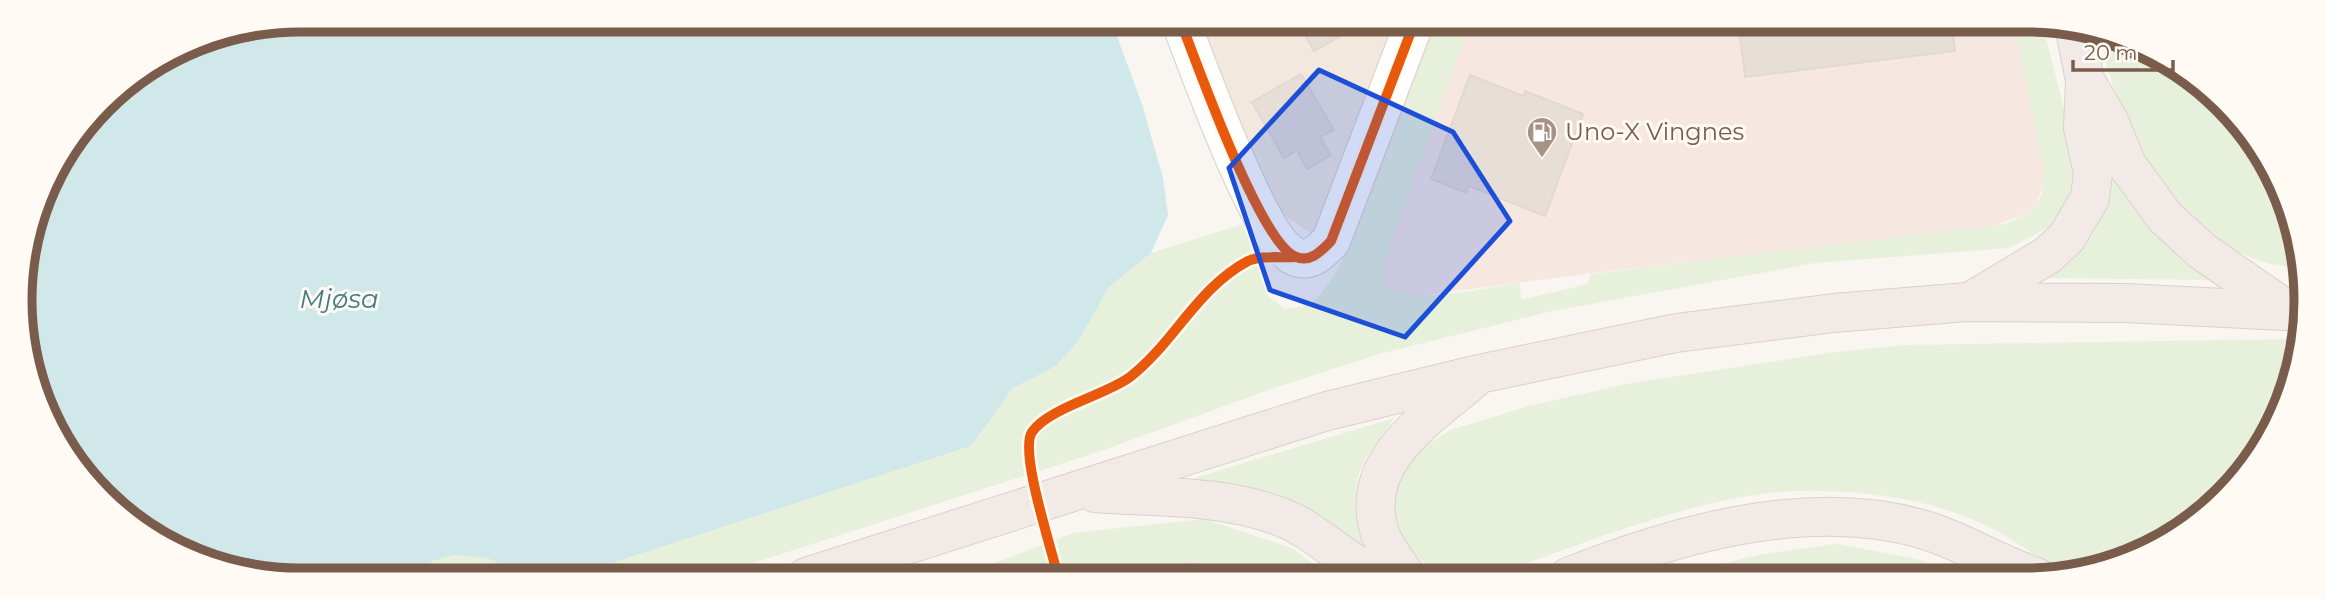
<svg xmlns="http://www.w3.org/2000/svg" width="2325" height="599" viewBox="0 0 2325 599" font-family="Montserrat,sans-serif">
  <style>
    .residential { fill: #f2e8de }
    .commercial { fill: #f6e8e1 }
    .green { fill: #e7f0db }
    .water { fill: #d0e8ea }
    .building { fill: #e6ded7; stroke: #e2d8d2; stroke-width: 2 }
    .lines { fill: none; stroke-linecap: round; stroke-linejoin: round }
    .minor-casing { stroke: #d7d1cb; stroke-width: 40 }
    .highway-casing { stroke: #dad1cc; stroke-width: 40 }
    .minor { stroke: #fefefd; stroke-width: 38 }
    .highway { stroke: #f2eae7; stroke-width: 38 }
    .cycleway-casing { stroke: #fffaf3; stroke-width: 15 }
    .cycleway { stroke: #e8590c; stroke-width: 10 }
    .marked { fill: #1d4ed8; fill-opacity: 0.2; stroke: #1d4ed8; stroke-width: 5; stroke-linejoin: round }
    .labels { text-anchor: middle; stroke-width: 6; stroke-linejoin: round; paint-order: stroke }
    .poi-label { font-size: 24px; fill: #7a5c4d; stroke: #fffaf3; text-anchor: start }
    .water-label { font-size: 26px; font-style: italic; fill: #437c86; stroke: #fffaf3 }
    .rim { fill: none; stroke: #7a5c4d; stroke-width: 9 }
  </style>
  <rect width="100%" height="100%" fill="#f9f5f0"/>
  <!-- residential -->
  <path class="residential" d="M 1193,21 L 1609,21 L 1490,33 L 1469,27 L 1414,178 L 1384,284 L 1264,201 Z
    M 1188,560 L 1225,570 L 1239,577 L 1145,577 Z"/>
  <!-- commercial -->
  <path class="commercial" d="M 1609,21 L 2041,22 L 2048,169 L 2034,211 L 1986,229 L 1601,272 L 1387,300 L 1378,280 L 1449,36 Z"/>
  <!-- green -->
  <path class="green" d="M 1455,21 L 1469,26 L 1392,239 L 1383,276 L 1384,284 C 1409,307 1487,287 1520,283 L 1521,300 L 1588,284 L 1591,274 L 2005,224 C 2036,212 2043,205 2044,171 L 2014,22 L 2042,22 L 2067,121 L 2076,174 L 2072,195 L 2053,225 L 2009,248 L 1815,263 L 1552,311 L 1379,354 L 1268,390 L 1098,452 L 710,577 L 569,577 L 971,446 L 1013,388 L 1056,366 L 1079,340 L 1109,287 L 1151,253 L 1243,224 L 1267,295 L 1285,309 C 1292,307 1305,307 1311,303 C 1350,278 1417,76 1434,25 Z
    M 2100,34 L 2166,57 L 2248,129 L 2296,227 L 2299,269 C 2284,266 2266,264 2252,258 C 2161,221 2118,126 2100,34 Z
    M 2111,174 L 2214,280 L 2045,278 C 2091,247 2103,229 2111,174 Z
    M 2303,339 L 2277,424 L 2223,498 L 2149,551 L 2068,575 C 2044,564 2024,546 2001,533 C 1945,503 1884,492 1822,491 C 1751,488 1680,510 1614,532 C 1572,545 1493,582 1451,573 C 1427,568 1411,552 1394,536 L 1387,494 L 1411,455 L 1450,430 L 1529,406 L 1626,384 L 1829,353 L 1905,345 Z
    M 1394,418 C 1385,434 1370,447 1363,464 C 1349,493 1357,526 1366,556 L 1288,503 L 1254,489 L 1194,478 Z
    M 1204,519 L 1292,548 L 1330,577 L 1239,577 L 1225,570 L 1188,560 L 1145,577 L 959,577 L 1073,533 Z
    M 1837,544 L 1921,560 L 1956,577 L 1667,577 L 1763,554 Z
    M 454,555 L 487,558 L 531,577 L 413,577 L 432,561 Z"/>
  <!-- water -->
  <path class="water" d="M 300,19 L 1111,20 L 1142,104 L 1163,178 L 1168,215 L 1151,253 L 1109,287 L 1079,340 L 1056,366 L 1013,388 L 971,446 L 569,577 L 531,577 L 487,558 L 454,555 L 432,561 L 413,577 L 263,577 L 160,542 L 77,470 L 29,372 L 20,281 L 48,175 L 114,89 L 193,40 Z"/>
  <!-- building -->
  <path class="building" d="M 1297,21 L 1368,21 L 1314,51 Z
    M 1738,21 L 1951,22 L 1955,51 L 1745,77 Z
    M 1301,74 L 1334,130 L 1320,137 L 1331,155 L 1307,169 L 1297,150 L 1284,158 L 1252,102 Z
    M 1470,75 L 1523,96 L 1525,91 L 1583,114 L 1545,216 L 1469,186 L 1466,193 L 1431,179 Z"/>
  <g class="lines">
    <!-- minor casing -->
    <g class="minor-casing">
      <path id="minor" d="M 1180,20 C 1197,64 1259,239 1294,256 C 1310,264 1321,251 1331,241 L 1415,21"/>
    </g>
    <!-- highway casing -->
    <g class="highway-casing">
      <path id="highway" d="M 2085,80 L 2109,121 L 2127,165 L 2165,217 L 2202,251 L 2287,310
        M 1973,300 L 2048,255 L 2067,237 L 2090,198 L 2093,173 L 2083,128 L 2085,80 L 2074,26
        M 1095,493 C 1158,498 1221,494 1281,517 C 1318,531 1344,563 1381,577
        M 806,577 L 1327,411 L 1479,374 L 1676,333 L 1834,313 L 1967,302 L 2126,303 L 2302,312
        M 1407,577 C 1396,561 1382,545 1378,526 C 1361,457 1432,416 1476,377
        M 1568,577 C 1674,535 1805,497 1918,528 C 1959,539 1995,563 2036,577"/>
    </g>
    <!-- minor -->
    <use href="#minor" class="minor"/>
    <!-- highway -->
    <use href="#highway" class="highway"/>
    <!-- cycleway casing -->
    <g class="cycleway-casing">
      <path id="cycleway" d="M 1180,20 C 1197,64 1259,239 1294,256 C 1310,264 1321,251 1331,241 L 1415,21
        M 1058,577 C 1052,549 1019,452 1032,432 C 1048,408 1106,395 1130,377 C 1174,343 1197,288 1248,261 C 1260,255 1281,258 1295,257"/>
    </g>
    <!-- cycleway -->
    <use href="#cycleway" class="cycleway"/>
  </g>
  <!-- marked area -->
  <path class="marked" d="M 1319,70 L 1453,132 L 1510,221 L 1405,337 L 1270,290 L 1229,168 Z"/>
  <!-- icons -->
  <defs>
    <g id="fuel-pin" transform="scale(1.575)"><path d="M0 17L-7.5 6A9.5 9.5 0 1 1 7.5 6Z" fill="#a69286" stroke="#fffaf3"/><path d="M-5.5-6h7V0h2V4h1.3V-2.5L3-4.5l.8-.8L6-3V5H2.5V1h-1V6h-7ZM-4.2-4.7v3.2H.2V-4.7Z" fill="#fff"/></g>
  </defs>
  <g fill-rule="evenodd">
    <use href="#fuel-pin" x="1542" y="132"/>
  </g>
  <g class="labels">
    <!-- poi labels -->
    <g class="poi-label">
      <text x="1565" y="140">Uno-X Vingnes</text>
    </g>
    <!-- water labels -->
    <g class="water-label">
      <text x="339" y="308">Mjøsa</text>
    </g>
  </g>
  <!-- crop -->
  <path d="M0 0H2325V599H0ZM300 32H2026A268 268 0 0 1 2294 300V300A268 268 0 0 1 2026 568H300A268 268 0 0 1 32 300V300A268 268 0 0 1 300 32Z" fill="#fffaf3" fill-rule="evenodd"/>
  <path class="rim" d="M300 32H2026A268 268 0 0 1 2294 300V300A268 268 0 0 1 2026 568H300A268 268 0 0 1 32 300V300A268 268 0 0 1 300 32Z"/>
  <!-- scale -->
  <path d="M2073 60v10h100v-10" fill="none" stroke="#7a5c4d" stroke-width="3.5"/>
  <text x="2084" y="60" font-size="21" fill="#7a5c4d" stroke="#fffaf3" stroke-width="5" paint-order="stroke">20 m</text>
</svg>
